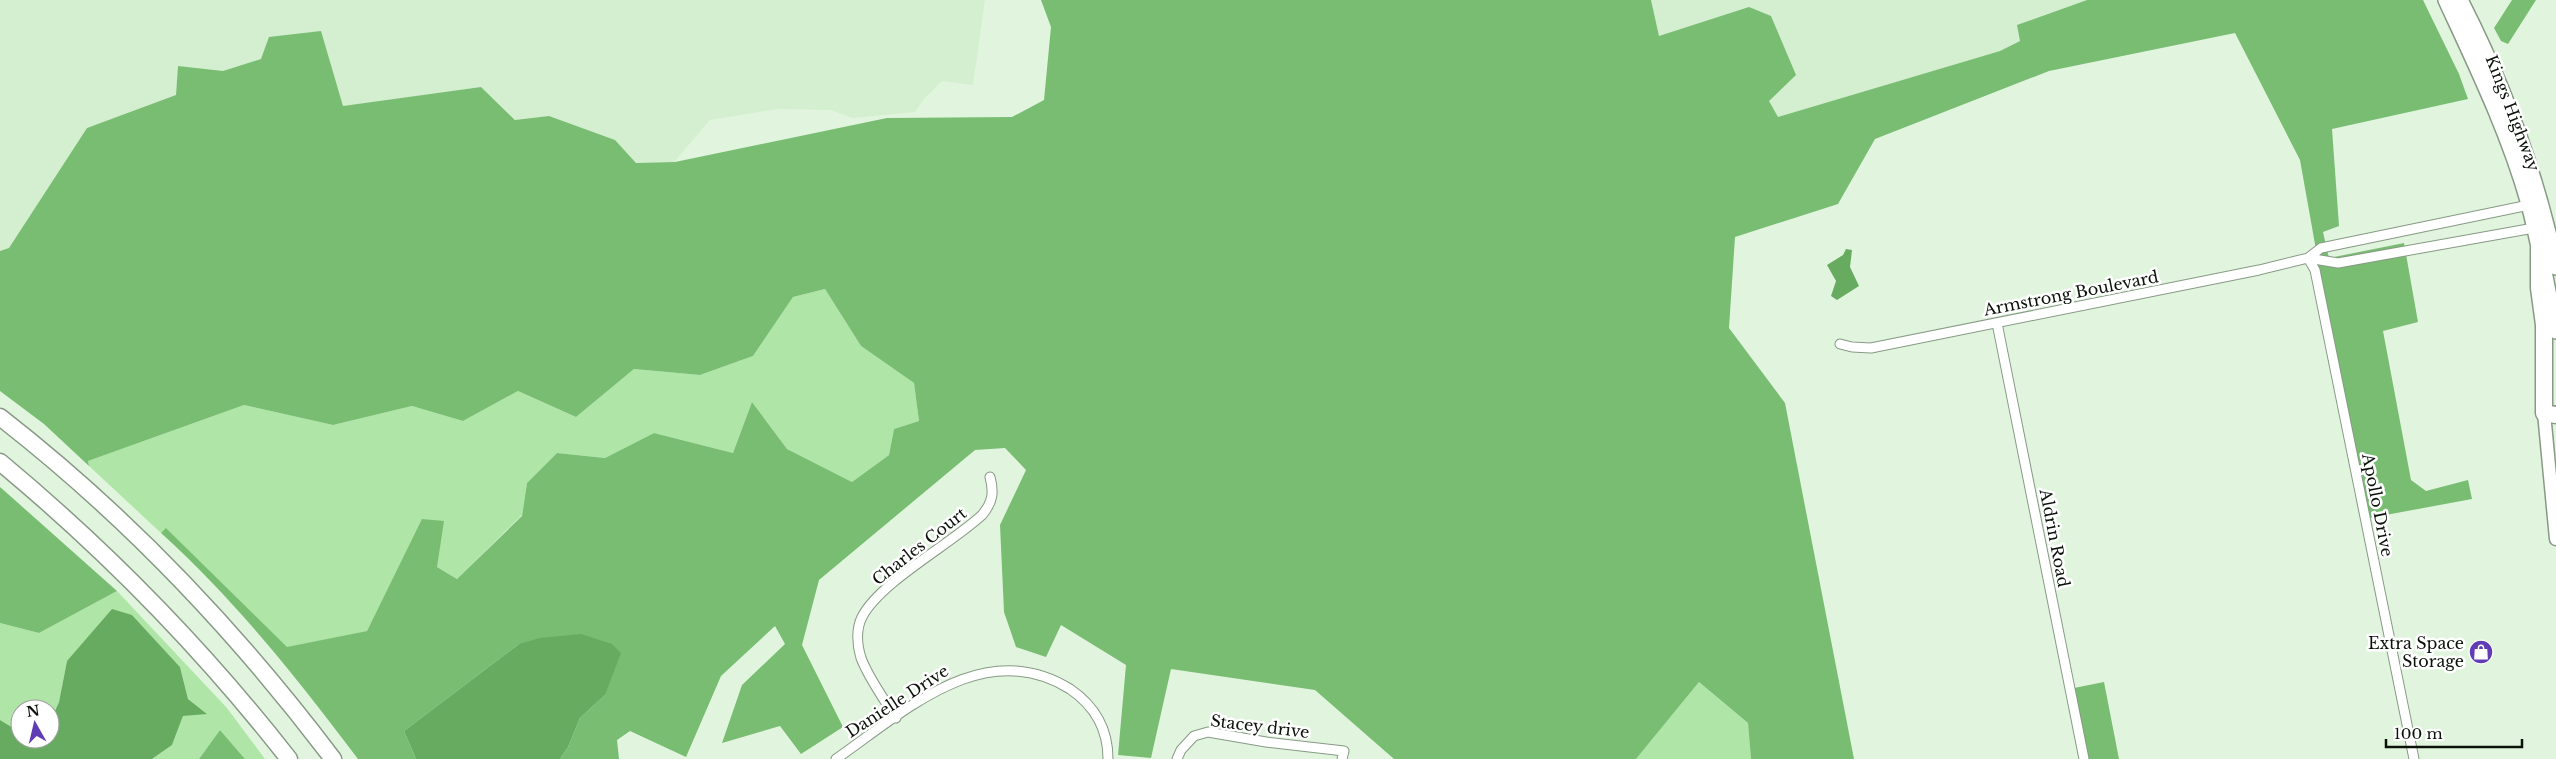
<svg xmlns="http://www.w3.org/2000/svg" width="2556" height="759" viewBox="0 0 2556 759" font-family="'Libre Baskerville',serif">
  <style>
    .built { fill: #d4eed0 }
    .green { fill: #afe6a8 }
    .forest { fill: #78bd72 }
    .water { fill: #67ab60 }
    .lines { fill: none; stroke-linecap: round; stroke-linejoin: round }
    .street-casing { stroke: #879a85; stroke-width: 11 }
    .secondary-casing { stroke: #879a85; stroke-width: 15 }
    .primary-casing { stroke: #879a85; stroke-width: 18 }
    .highway-casing { stroke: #879a85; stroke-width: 19 }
    .street { stroke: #fff; stroke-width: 9 }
    .secondary { stroke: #fff; stroke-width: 12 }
    .primary { stroke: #fff; stroke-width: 15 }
    .highway { stroke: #fff; stroke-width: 16 }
    .labels { text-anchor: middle; stroke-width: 5; stroke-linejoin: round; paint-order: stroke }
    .street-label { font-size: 16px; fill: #0b120a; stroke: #fff }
    .poi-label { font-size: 16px; fill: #0b120a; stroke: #fff; text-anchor: end }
  </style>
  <rect width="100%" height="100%" fill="#e1f5de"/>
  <!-- built -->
  <path class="built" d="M 0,0 L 985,0 L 973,85 L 942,81 L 924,99 L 915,112 L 852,118 L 831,110 L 778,109 L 710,120 L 674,162 L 636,163 L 615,140 L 549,116 L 516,120 L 481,87 L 343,106 L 321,31 L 261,59 L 223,71 L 178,66 L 176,95 L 87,128 L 9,248 L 0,251 Z
    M 1651,0 L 2087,0 L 2018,25 L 2020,41 L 2000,51 L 1778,117 L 1769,101 L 1749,8 L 1659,36 Z"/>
  <!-- green -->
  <path class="green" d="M 825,289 L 861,346 L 914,383 L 919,421 L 894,429 L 889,455 L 852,482 L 787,449 L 752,402 L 733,453 L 654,433 L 605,458 L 557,453 L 527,483 L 522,515 L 457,579 L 437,567 L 423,519 L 367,631 L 287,648 L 167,529 L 161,533 L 89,466 L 88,461 L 244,405 L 333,425 L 412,406 L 463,421 L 518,391 L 576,417 L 634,369 L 700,375 L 753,356 L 793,297 Z
    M 117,591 L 227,708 L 265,759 L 245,759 L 220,730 L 199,759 L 152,759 L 172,745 L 183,716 L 206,713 L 188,699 L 180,667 L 132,615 L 67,661 L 59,702 L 50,722 L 50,709 L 20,709 L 20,732 L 0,720 L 0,623 L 39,633 Z
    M 1699,682 L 1748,723 L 1751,759 L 1636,759 Z"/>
  <!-- forest -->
  <path class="forest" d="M 1041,0 L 1651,0 L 1659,36 L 1749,7 L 1771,16 L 1796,75 L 1769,101 L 1778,117 L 2000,51 L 2020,41 L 2017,25 L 2087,0 L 2423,0 L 2459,74 L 2468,99 L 2332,129 L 2339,226 L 2323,232 L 2329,258 L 2404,243 L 2418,322 L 2383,331 L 2411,480 L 2426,491 L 2468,480 L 2472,499 L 2364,519 L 2300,160 L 2235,33 L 2049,71 L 1875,139 L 1838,204 L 1735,237 L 1729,328 L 1785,403 L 1854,759 L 1751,759 L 1748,723 L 1699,682 L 1636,759 L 1394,759 L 1315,690 L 1171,669 L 1151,758 L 1118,755 L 1126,665 L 1061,625 L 1046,657 L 1016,647 L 1004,612 L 1000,525 L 1026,470 L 1005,448 L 975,450 L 819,580 L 802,645 L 843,727 L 801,754 L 780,726 L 722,743 L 742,685 L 785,644 L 775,626 L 721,676 L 686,757 L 630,731 L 617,740 L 619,759 L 560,759 L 568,747 L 580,718 L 605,695 L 519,644 L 404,731 L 416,759 L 358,759 C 298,679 235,600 161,533 L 166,528 L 287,647 L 367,631 L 422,519 L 444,521 L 437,567 L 457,579 L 522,516 L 527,483 L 557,453 L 605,458 L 654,433 L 733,453 L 752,402 L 787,449 L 852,482 L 889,455 L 894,429 L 919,421 L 914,383 L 861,346 L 825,289 L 793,297 L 753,356 L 700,375 L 634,369 L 576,417 L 518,391 L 463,421 L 412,406 L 333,425 L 244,405 L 88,461 L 89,466 L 44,424 L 0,391 L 0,251 L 9,248 L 87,128 L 176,95 L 178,66 L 223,71 L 261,59 L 269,37 L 321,31 L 343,106 L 481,87 L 515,120 L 549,116 L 615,140 L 636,163 L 675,162 L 887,118 L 1012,117 L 1044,100 L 1051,27 Z
    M 2512,0 L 2536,0 L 2508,44 L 2501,41 L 2494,28 Z
    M 0,487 L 8,494 L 117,591 L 39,633 L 0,623 Z
    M 2104,682 L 2119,759 L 2084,759 L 2069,689 Z
    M 220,730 L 245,759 L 199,759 Z"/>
  <!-- water -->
  <path class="water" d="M 1846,249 L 1852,250 L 1850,267 L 1859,286 L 1837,300 L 1831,296 L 1836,281 L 1827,265 L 1843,255 Z
    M 112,609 L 132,615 L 180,667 L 188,699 L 207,714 L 183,716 L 172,745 L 152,759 L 0,759 L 0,720 L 20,732 L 20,739 L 31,739 L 40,744 L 42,739 L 50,739 L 50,722 L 59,702 L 67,661 Z
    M 581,634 L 612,644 L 621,653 L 605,695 L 580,718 L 568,747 L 560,759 L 416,759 L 404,731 L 519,644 L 540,638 Z"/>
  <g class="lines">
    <!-- street casing -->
    <g class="street-casing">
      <path id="street" d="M 2308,258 L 2315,270 L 2414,759
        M 2308,258 L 2321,248 L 2529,205
        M 1997,323 L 2084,759
        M 1840,344 L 1852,347 L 1871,348 L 2259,270 L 2308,258 L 2338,263 L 2534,228
        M 896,718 C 884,699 869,679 861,658 C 857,645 856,629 862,617 C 880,582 951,544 982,515 C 993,502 994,492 990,477
        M 836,759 C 904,712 984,635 1070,689 C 1095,706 1108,729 1108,759
        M 1177,759 L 1181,750 L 1194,736 L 1208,732 L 1266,742 L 1344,751 L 1342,759"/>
    </g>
    <!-- secondary casing -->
    <g class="secondary-casing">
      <path id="secondary" d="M 2544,413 L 2556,539"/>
    </g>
    <!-- primary casing -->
    <g class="primary-casing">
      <path id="primary" d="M 2446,0 C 2477,67 2509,133 2529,204 C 2540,246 2547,289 2556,331
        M 2460,0 C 2504,86 2536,173 2556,267"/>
    </g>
    <!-- highway casing -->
    <g class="highway-casing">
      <path id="highway" d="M 2539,249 L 2539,288 L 2544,325 L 2544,413 L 2556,415
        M 0,417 C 126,515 237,632 333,759
        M 0,462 C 107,551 203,649 289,759"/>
    </g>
    <!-- street -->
    <use href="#street" class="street"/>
    <!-- secondary -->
    <use href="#secondary" class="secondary"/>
    <!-- primary -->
    <use href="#primary" class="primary"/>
    <!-- highway -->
    <use href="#highway" class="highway"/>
  </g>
  <!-- icons -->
  <defs>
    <g id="shop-disc" transform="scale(1.25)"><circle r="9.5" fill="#613db5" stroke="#fff"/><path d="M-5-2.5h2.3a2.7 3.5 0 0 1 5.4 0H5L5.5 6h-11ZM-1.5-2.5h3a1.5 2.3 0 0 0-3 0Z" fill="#fff"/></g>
  </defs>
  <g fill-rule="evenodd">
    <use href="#shop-disc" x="2481" y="652"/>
  </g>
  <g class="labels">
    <!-- street labels -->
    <g class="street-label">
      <text transform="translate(2513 113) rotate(69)" y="6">Kings Highway</text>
      <text transform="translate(2071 293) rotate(-11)" y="6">Armstrong Boulevard</text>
      <text transform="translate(2378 505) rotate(79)" y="6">Apollo Drive</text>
      <text transform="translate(2055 538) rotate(79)" y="6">Aldrin Road</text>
      <text transform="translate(919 546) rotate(-38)" y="6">Charles Court</text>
      <text transform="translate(897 701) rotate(-33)" y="6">Danielle Drive</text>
      <text transform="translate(1260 726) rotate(7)" y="6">Stacey drive</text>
    </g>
    <!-- poi labels -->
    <g class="poi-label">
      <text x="2464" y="649">Extra Space<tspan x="2464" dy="18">Storage</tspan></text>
    </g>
  </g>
  <!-- north arrow -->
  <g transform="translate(35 724) rotate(352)"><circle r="24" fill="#ffffff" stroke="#9da09d"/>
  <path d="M0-4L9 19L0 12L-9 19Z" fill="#613db5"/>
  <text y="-8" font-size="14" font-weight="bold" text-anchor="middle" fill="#0b120a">N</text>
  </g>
  <!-- scale -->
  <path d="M2386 739v8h136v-8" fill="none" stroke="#0b120a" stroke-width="2.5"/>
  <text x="2394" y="739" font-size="15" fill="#0b120a" stroke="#ffffff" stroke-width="4" paint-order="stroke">100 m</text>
</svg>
